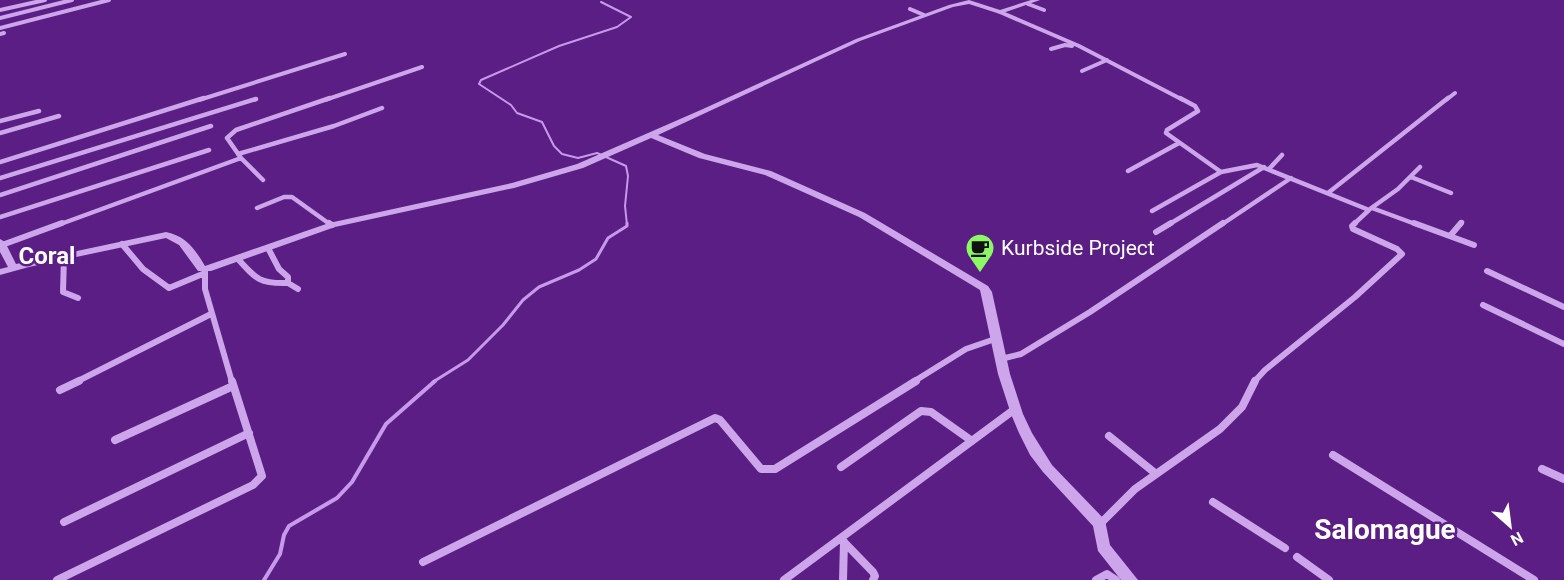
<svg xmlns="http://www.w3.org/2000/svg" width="1564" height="580" viewBox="0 0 1564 580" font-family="Roboto,sans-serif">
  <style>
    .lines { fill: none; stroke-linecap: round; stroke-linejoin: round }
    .stream-far2 { stroke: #c799eb; stroke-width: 2 }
    .stream-far1 { stroke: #c799eb; stroke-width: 3 }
    .stream { stroke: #c799eb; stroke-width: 4 }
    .minor-far3 { stroke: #cca5ea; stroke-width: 4 }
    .minor-far2 { stroke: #cca5ea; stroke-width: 4.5 }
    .minor-far1 { stroke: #cca5ea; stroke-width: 6 }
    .minor { stroke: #cca5ea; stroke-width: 8 }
    .tertiary { fill: #cca5ea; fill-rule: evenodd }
    .labels { text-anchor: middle; stroke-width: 5; stroke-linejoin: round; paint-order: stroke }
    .poi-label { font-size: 21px; fill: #fff; stroke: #5a1e84; text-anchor: start }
    .quarter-label { font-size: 24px; font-weight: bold; fill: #fff; stroke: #5a1e84 }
    .near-quarter-label { font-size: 28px; font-weight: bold; fill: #fff; stroke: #5a1e84 }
  </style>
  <rect width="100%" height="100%" fill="#5a1e84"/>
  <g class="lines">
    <!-- stream-far2 -->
    <path class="stream-far2" d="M 601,2 L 631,17 L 617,27 L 559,46 L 481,80 L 479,84 L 511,105 L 517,113 L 542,122 L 554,146 L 562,154 L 578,158 L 597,153 L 626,166 L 628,176 L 625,206 L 627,225"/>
    <!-- stream-far1 -->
    <path class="stream-far1" d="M 433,382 L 468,360 L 503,325 L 523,300 L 539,287 L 579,270 L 596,259 L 608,238 L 627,226 L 627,223"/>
    <!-- stream -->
    <path class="stream" d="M 264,580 L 280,554 L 284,535 L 289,526 L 337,498 L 352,482 L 386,424 L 435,381"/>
    <!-- minor-far3 -->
    <path class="minor-far3" d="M 1028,4 L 1044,10
      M 910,9 L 924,15
      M 0,10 L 45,0
      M 1000,12 L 1079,46 L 1183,100
      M 0,18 L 72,0
      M 0,28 L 109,0
      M 0,34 L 4,33
      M 1051,49 L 1065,45 L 1072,46
      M 1082,71 L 1107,60
      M 199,100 L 345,54
      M 254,100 L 256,99
      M 325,100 L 422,67
      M 1446,100 L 1455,93"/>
    <!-- minor-far2 -->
    <path class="minor-far2" d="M 1180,98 L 1195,106 L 1198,111 L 1167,130 L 1166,133 L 1221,172 L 1257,165 L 1369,210 L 1353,225
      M 0,121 L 39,111
      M 0,133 L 59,116
      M 238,154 L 334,126 L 382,108
      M 241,158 L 263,180
      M 0,162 L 204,98
      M 1269,169 L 1282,155
      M 1128,171 L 1179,143
      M 1411,177 L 1451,193
      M 0,178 L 256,99
      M 1328,193 L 1448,98
      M 0,195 L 211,126
      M 257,208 L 284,197 L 292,197 L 331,225
      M 1372,208 L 1418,225
      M 1370,209 L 1398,189 L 1420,167
      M 1152,211 L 1221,172
      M 0,217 L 209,150
      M 58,225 L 241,158 L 227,138 L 236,130 L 330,98
      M 1168,225 L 1264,167
      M 1221,225 L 1291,178
      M 1460,225 L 1462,222"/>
    <!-- minor-far1 -->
    <path class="minor-far1" d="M 329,223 L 332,225
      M 1414,223 L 1474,245
      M 1156,232 L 1171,223
      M 1450,236 L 1461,223
      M 122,244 L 143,269 L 169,288 L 205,273
      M 2,245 L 62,223
      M 268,248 L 279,269 L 288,277 L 288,283 L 298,289
      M 64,256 L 63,292 L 78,298
      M 238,259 C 256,279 260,284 288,283
      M 205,269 L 205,289 L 232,382
      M 1487,271 L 1564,307
      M 1483,305 L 1564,344
      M 1001,359 L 1021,354 L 1090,312 L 1223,223
      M 76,382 L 211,314
      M 913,382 L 966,349 L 995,339
      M 1254,382 L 1265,370 L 1355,297 L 1402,254 L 1397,249 L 1353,229 L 1352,226 L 1355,223"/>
    <!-- minor -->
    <path class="minor" d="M 60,390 L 79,381
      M 1109,436 L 1155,473
      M 115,440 L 233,386
      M 1333,455 L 1534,580
      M 841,467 L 921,411 L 931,412 L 972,441
      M 1542,469 L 1564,479
      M 1213,502 L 1285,548
      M 64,522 L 249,433
      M 1100,524 L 1135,489 L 1220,429 L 1242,407 L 1255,381
      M 841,539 L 873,572 L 875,576 L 873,580
      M 1297,557 L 1329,580
      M 423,562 L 715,418 L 720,420 L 761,469 L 775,469 L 916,381
      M 57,580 L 253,485 L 262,476 L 232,381
      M 784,580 L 1015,409
      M 843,580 L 844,542
      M 1096,580 L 1107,574 L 1116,580"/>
    <!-- tertiary -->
    <path class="tertiary" d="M 969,0 L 1000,10 L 1031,0 L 1040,0 L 1000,14 L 969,4 L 953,7 L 860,41 L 658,135 L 705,154 L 771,171 L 865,213 L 988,286 L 992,292 L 1010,374 L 1023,414 L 1032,433 L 1052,465 L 1105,520 L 1110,545 L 1138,580 L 1121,580 L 1098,551 L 1093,526 L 1043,472 L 1030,455 L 1019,433 L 1011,414 L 998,374 L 980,290 L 859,217 L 765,175 L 699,158 L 651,138 L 583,168 L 514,188 L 335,227 L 211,271 L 198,271 L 179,245 L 166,238 L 29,267 L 0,275 L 0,269 L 8,267 L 0,252 L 0,239 L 5,242 L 16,264 L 166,232 C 186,236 195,249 205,266 L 329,223 L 512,183 L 577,164 L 703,109 L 856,39 L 949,5 Z"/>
  </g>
  <!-- icons -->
  <defs>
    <g id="cafe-pin" transform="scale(1.5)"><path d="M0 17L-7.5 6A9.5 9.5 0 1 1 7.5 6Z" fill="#8cf964" stroke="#5a1e84"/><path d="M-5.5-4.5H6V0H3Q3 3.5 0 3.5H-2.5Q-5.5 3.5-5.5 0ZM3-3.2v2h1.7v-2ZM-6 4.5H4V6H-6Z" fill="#111"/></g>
  </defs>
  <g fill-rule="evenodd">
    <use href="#cafe-pin" x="980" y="248"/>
  </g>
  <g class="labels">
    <!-- poi labels -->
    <g class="poi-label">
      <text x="1001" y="255">Kurbside Project</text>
    </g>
    <!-- quarter labels -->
    <g class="quarter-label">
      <text x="47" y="264">Coral</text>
    </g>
    <!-- near-quarter labels -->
    <g class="near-quarter-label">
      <text x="1385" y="539">Salomague</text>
    </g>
  </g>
  <!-- north arrow -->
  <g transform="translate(1510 526) rotate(152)" stroke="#5a1e84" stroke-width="4.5" paint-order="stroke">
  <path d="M0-4.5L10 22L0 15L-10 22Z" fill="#ffffff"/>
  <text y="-9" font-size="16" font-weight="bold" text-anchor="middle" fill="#ffffff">N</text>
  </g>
</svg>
